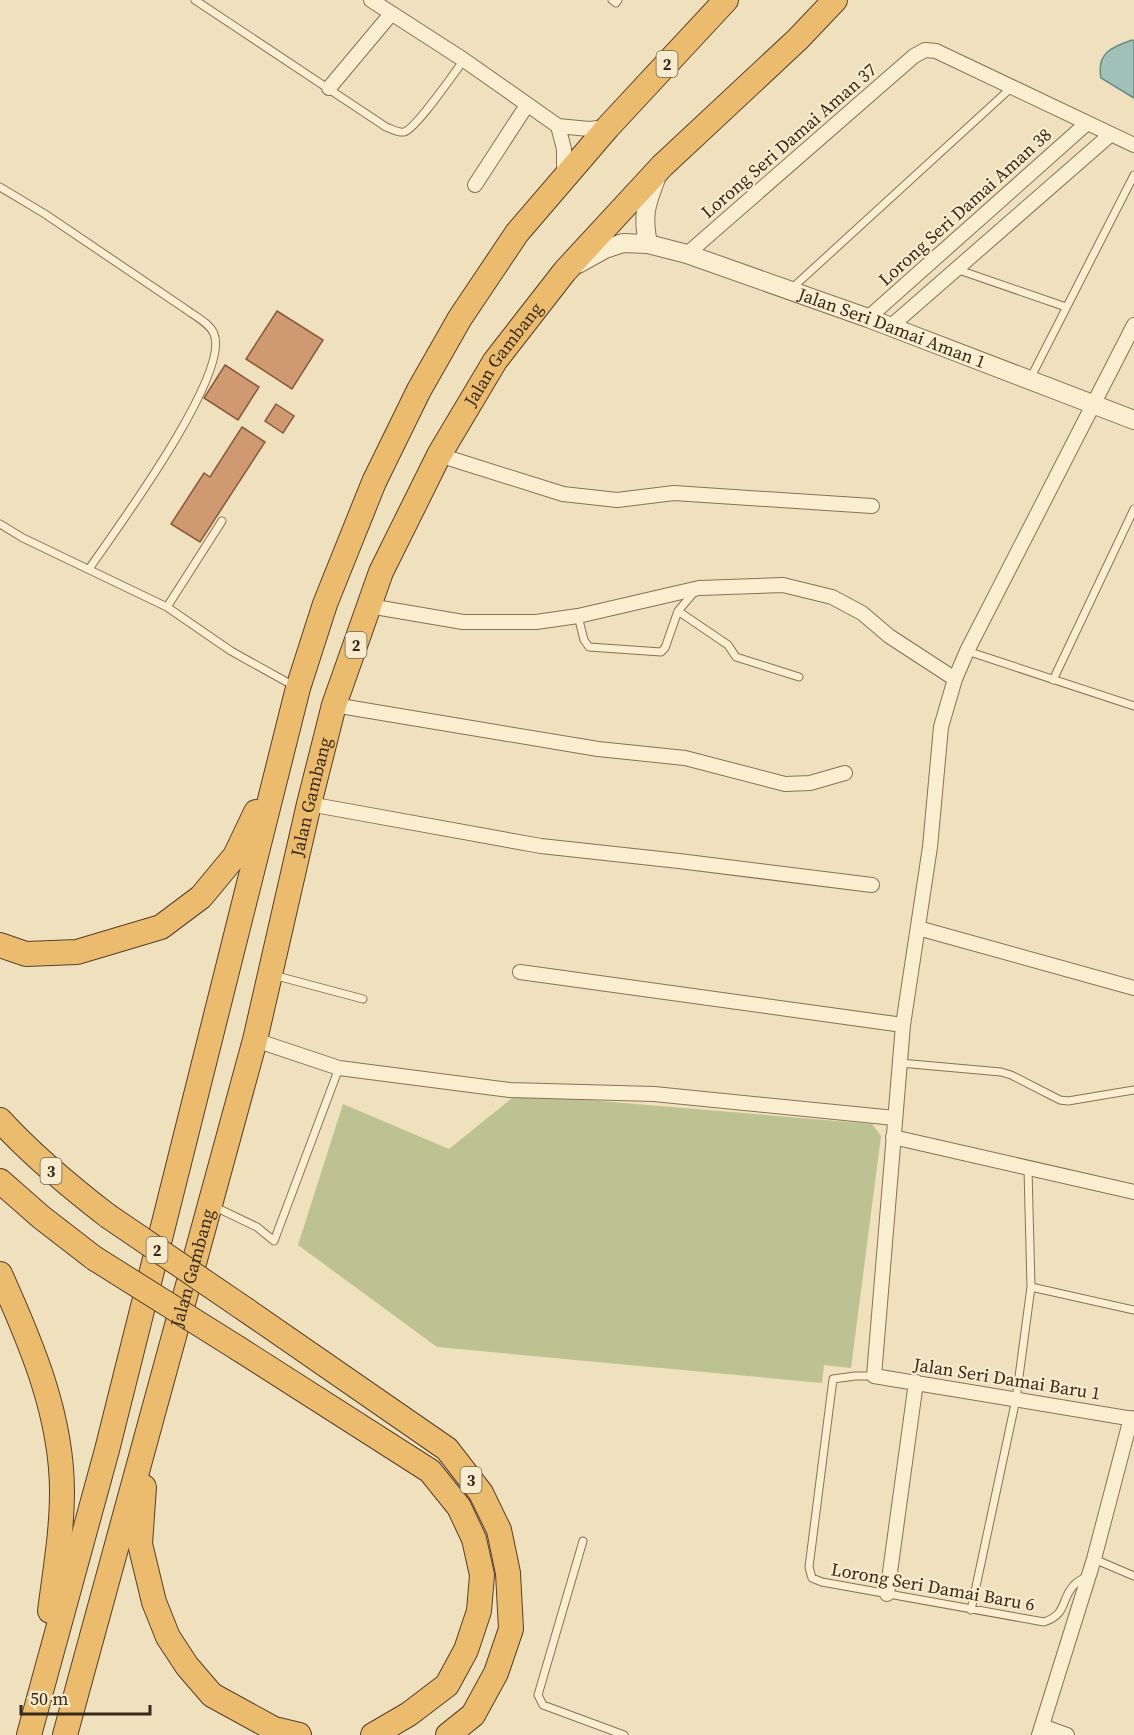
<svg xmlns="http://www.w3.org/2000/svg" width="1134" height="1735" viewBox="0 0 1134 1735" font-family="'Source Serif 4',serif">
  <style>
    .cemetery { fill: #bcc291 }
    .water { fill: #a1c1b8; stroke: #688e85; stroke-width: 1.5 }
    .building { fill: #cf9971; stroke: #885a3b; stroke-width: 1.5 }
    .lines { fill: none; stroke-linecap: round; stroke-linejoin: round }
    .service-casing { stroke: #887156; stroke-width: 9 }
    .minor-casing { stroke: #887156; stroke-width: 16 }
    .tertiary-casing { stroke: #887156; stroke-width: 20 }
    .trunk-casing { stroke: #553f2b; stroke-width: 26 }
    .service { stroke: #faeed1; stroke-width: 7 }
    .minor { stroke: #faeed1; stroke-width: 14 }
    .tertiary { stroke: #faeed1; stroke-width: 18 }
    .trunk { stroke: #ecbc6e; stroke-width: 24 }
    .trunk-bridge-casing { stroke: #553f2b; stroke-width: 26; stroke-linecap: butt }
    .trunk-bridge { stroke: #ecbc6e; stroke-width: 24 }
    .labels { text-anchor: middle; stroke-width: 4.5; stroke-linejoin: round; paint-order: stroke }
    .shield { fill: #f7ebcd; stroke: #716350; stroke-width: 1.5 }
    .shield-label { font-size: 16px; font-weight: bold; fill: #37291b }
    .street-label { font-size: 18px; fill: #37291b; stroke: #f7ebcd }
  </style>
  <rect width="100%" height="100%" fill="#efe1bd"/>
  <!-- cemetery -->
  <path class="cemetery" d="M 517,1094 L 872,1124 L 881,1136 L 851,1368 L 824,1365 L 822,1383 L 437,1347 L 298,1245 L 343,1104 L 449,1149 Z"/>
  <!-- water -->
  <path class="water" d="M 1132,40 L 1134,41 L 1134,98 L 1101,78 C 1096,53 1112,47 1132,40 Z"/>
  <!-- building -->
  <path class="building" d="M 277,311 L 323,340 L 292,389 L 246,359 Z
    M 225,365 L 259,387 L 238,420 L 204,398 Z
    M 276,404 L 294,416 L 283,433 L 265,421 Z
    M 242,427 L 265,442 L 200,542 L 171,524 L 204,473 L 210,477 Z"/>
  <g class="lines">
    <!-- service casing -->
    <g class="service-casing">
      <path id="service" d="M 195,0 L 386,127 C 392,129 398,133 404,132 C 416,129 454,73 464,60
        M 612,0 L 616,3 L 618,0
        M 0,187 L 45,214 L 184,308 C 193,315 210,323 214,334 C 231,374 115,531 89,569
        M 956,269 L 1066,307
        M 790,290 L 1012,87
        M 1030,379 L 1134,175
        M 0,524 L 23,538 L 167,607 L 231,651 L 294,686
        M 167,607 L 222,521
        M 678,611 L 728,645 L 736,657 L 799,677
        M 578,616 L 584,640 L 589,647 L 661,652 L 665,648 L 678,611 L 696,590
        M 967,651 L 1134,706
        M 1053,680 L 1134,509
        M 273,975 L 363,999
        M 900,1063 L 1001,1072 L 1011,1075 L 1060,1100 L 1068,1101 L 1134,1090
        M 213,1206 L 257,1227 L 274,1241 L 339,1068
        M 1031,1287 L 1134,1310
        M 874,1376 L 855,1376 L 833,1379 L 809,1567 L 812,1578 L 822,1582 L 1044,1622 C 1068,1614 1060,1600 1074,1585 C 1077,1582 1082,1579 1086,1577
        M 583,1541 L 538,1695 L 543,1705 L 624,1735
        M 1094,1559 L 1134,1576
        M 971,1610 L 1016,1399 L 1031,1287 L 1028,1169"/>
    </g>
    <!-- minor casing -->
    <g class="minor-casing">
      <path id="minor" d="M 371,0 L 464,60 L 558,126 L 589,129 L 608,127
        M 329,88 L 391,14
        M 558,126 L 564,149 L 564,176
        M 475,185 L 527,105
        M 687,254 L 914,56 L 925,50 L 936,51 L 1134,145
        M 868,318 L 1086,124
        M 1134,325 L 967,651 L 955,679 L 941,727 L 930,847 L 903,1025 L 874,1376 L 1134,1419
        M 890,327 L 1110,135
        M 439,455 L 563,494 L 617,500 L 674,493 L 872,506
        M 369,606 L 463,622 L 536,622 L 578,616 L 699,588 L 783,585 L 832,597 L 862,613 L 889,636 L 955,679
        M 334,705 L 598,749 L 685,758 L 785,784 L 810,783 L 845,773
        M 309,804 L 541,846 L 679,861 L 872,885
        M 918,928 L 1134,988
        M 520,972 L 903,1025
        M 255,1040 L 339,1068 L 510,1090 L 654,1094 L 895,1118
        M 893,1137 L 1134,1192
        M 887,1594 L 916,1382
        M 1042,1726 L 1067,1735
        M 1039,1735 L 1094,1559 L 1131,1418"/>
    </g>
    <!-- tertiary casing -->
    <g class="tertiary-casing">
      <g id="tertiary">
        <path d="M 648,244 C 642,213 646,205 657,176"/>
        <path id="s1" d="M 578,264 L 605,249 L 623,243 L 648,244 L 687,254 L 868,318 L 1134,420"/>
      </g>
    </g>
    <!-- trunk casing -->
    <g class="trunk-casing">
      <g id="trunk">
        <path d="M 0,945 L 26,954 L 77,952 L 161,927 L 201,897 L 235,856 L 256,812"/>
        <path d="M 0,1120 C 33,1156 69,1186 108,1216"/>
        <path d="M 0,1181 L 41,1217 L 94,1258"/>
        <path d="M 0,1274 C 31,1343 62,1415 62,1492 C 62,1532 55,1572 50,1611"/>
        <path d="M 246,1310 L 447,1449 L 481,1493 L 499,1530 L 508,1573 L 511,1629 L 496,1673 L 473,1715 L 448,1735"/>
        <path d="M 239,1349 L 430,1471 L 459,1507 L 474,1539 L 482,1575 L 479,1611 L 466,1650 L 447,1685 L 409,1714 L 373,1735"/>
        <path d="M 144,1487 L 140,1544 L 154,1602 L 168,1637 L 187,1666 L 212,1695 L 274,1729 L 299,1735"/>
        <path d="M 29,1735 L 107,1450 L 298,688 L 325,604 L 374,482 L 419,390 L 460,318 L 517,233 L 608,127 L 726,0"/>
        <path id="s2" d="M 65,1735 L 255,1040 L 309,804 L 334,705 L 381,572 L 439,455 L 495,361 L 565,271 L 662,166 L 798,39 L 835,0"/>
      </g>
    </g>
    <!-- service -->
    <use href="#service" class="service"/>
    <!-- minor -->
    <use href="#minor" class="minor"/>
    <!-- tertiary -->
    <use href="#tertiary" class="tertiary"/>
    <!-- trunk -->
    <use href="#trunk" class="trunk"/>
    <!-- trunk-bridge casing -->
    <g class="trunk-bridge-casing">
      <path id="trunk-bridge" d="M 108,1216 L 246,1310
        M 94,1258 L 239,1349"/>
    </g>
    <!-- trunk-bridge -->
    <use href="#trunk-bridge" class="trunk-bridge"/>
  </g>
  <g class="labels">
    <!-- shield labels -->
    <g class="shield">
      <rect x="656.5" y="51" width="21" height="26" rx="4.5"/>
      <rect x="345.5" y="632" width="21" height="26" rx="4.5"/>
      <rect x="40.5" y="1158" width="21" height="26" rx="4.5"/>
      <rect x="146.5" y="1237" width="21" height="26" rx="4.5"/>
      <rect x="460.5" y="1467" width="21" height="26" rx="4.5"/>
    </g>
    <g class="shield-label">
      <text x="667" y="70">2</text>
      <text x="356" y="651">2</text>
      <text x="51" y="1177">3</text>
      <text x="157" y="1256">2</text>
      <text x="471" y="1486">3</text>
    </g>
    <!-- street labels -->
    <g class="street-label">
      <text transform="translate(789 141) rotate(-41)" y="6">Lorong Seri Damai Aman 37</text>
      <text transform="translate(965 207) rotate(-42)" y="6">Lorong Seri Damai Aman 38</text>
      <text dy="6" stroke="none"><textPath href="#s1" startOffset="333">Jalan Seri Damai Aman 1</textPath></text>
      <text dy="6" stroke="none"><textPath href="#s2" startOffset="1456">Jalan Gambang</textPath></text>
      <text dy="6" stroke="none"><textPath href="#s2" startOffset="970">Jalan Gambang</textPath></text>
      <text dy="6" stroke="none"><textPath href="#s2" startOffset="484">Jalan Gambang</textPath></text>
      <text transform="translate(1007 1379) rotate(9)" y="6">Jalan Seri Damai Baru 1</text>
      <text transform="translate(933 1587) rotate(10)" y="6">Lorong Seri Damai Baru 6</text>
    </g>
  </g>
  <!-- scale -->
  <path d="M21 1705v9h129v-9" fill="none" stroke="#37291b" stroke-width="3"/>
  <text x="30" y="1705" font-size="18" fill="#37291b" stroke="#f7ebcd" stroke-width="4.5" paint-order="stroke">50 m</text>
</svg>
